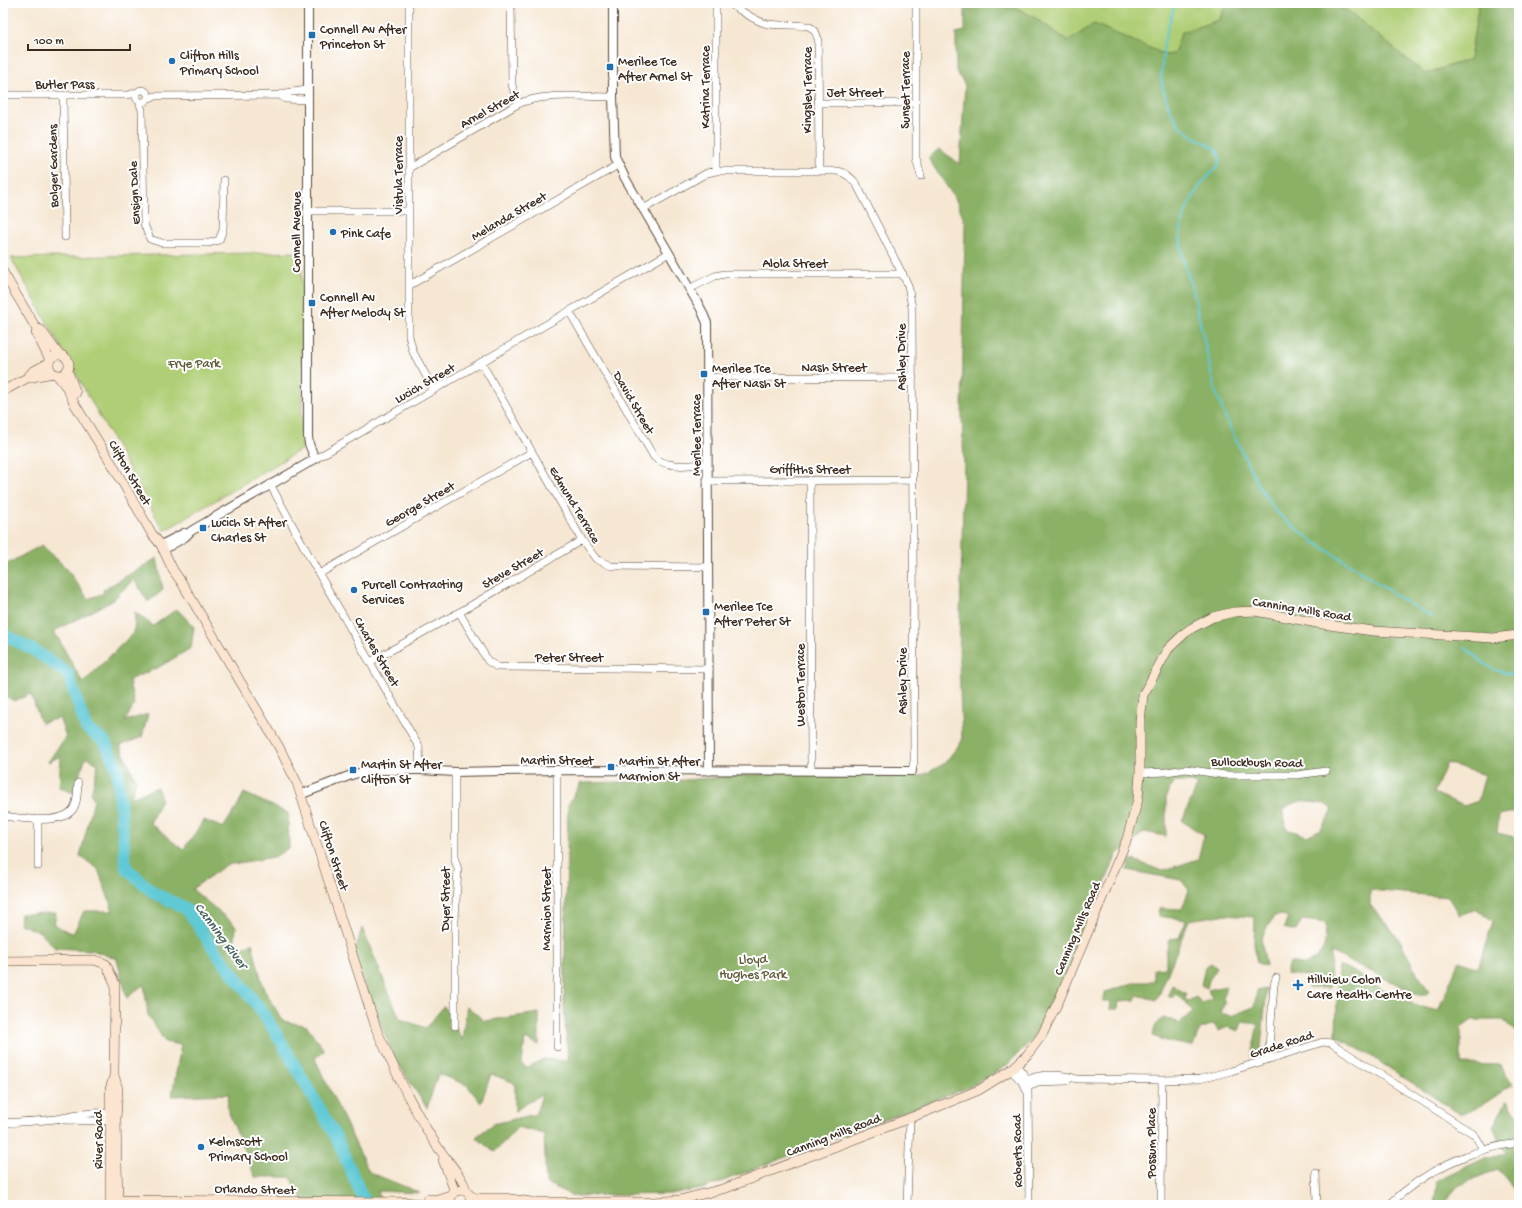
<svg xmlns="http://www.w3.org/2000/svg" width="1522" height="1208" viewBox="0 0 1522 1208" font-family="'Gochi Hand',sans-serif">
  <style>
    .green { fill: #afce75; stroke: #757c4a }
    .forest { fill: #8bb166; stroke: #636e42; fill-rule: evenodd }
    .lines { fill: none; stroke-linecap: round; stroke-linejoin: round }
    .stream { stroke: #5ec9d6; stroke-width: 2 }
    .river { stroke: #5ec9d6; stroke-width: 12 }
    .minor-casing { stroke: #574639; stroke-width: 8 }
    .tertiary-casing { stroke: #574639; stroke-width: 10 }
    .secondary-casing { stroke: #574639; stroke-width: 10 }
    .minor { stroke: #fff; stroke-width: 7 }
    .tertiary { stroke: #fff; stroke-width: 8 }
    .secondary { stroke: #fce5d0; stroke-width: 9 }
    .poi-dot { fill: #1f6fb2; stroke: #fff; stroke-width: 1.5 }
    .labels { text-anchor: middle; stroke-width: 4; stroke-linejoin: round; paint-order: stroke }
    .poi-label { font-size: 13px; fill: #3b2a1e; stroke: #fff; text-anchor: start }
    .street-label { font-size: 13px; fill: #3b2a1e; stroke: #fff }
    .park-label { font-size: 13px; fill: #5e5b38; stroke: #fff }
    .water-label { font-size: 14px; font-style: italic; fill: #47625e; stroke: #fff }
  </style>
  <rect width="100%" height="100%" fill="#fff"/>
  <filter id="ink" filterUnits="userSpaceOnUse"><feTurbulence type="fractalNoise" baseFrequency=".025" numOctaves="2"/><feDisplacementMap in="SourceGraphic" scale="8" xChannelSelector="R" yChannelSelector="G"/><feConvolveMatrix kernelMatrix="1 2 1 2 8 2 1 2 1" color-interpolation-filters="sRGB"/></filter>
  <filter id="wash" filterUnits="userSpaceOnUse"><feTurbulence type="fractalNoise" baseFrequency=".012" numOctaves="4" result="noise"/><feDisplacementMap in="SourceGraphic" scale="16" xChannelSelector="R" yChannelSelector="G"/><feGaussianBlur stdDeviation="0.9" result="paint"/><feColorMatrix in="noise" values="0 0 0 0 0 0 0 0 0 0 0 0 0 0 0 0 0 1.4 0 .05"/><feComposite in="paint" operator="in"/></filter>
  <g filter="url(#wash)">
    <rect width="100%" height="100%" fill="#f6e7d3"/>
    <!-- green -->
    <path class="green" d="M 1006,3 L 1227,3 L 1219,20 L 1182,32 L 1174,54 L 1166,55 L 1137,43 L 1068,41 L 1034,17 Z
      M 1326,3 L 1479,3 L 1470,59 L 1425,74 L 1348,11 Z
      M 302,252 L 302,449 L 164,531 L 11,258 Z"/>
    <!-- forest -->
    <path class="forest" d="M 965,3 L 1006,3 L 1034,17 L 1068,41 L 1094,24 L 1166,55 L 1174,54 L 1182,32 L 1219,20 L 1227,3 L 1326,3 L 1348,11 L 1425,74 L 1470,59 L 1479,3 L 1519,3 L 1519,811 L 1499,815 L 1497,833 L 1519,838 L 1519,1034 L 1503,1020 L 1472,1020 L 1461,1028 L 1461,1064 L 1500,1065 L 1513,1084 C 1501,1092 1474,1113 1460,1114 L 1369,1055 L 1336,1036 L 1338,966 C 1352,967 1362,979 1374,985 C 1394,997 1415,1006 1438,1011 L 1459,961 L 1478,968 L 1493,921 L 1477,909 L 1459,915 L 1448,897 L 1370,890 L 1370,905 L 1387,924 L 1401,942 L 1413,967 L 1429,991 L 1426,995 L 1419,995 L 1331,952 L 1330,988 L 1308,988 L 1309,976 L 1286,974 L 1289,962 L 1305,965 C 1327,951 1325,947 1326,923 L 1302,920 L 1296,931 L 1284,928 L 1288,917 L 1283,915 L 1274,916 L 1261,938 L 1266,966 L 1257,963 L 1254,944 L 1255,917 L 1221,915 L 1189,920 L 1157,1000 L 1137,995 L 1135,1000 L 1119,1001 L 1118,1009 L 1110,1009 L 1111,1001 L 1102,1001 L 1106,992 L 1136,982 L 1154,982 L 1154,969 L 1166,968 L 1166,954 L 1169,939 L 1179,938 L 1186,920 L 1158,916 L 1159,908 L 1182,909 L 1189,890 L 1181,880 L 1127,870 L 1131,859 L 1162,871 L 1198,859 L 1204,835 L 1182,821 L 1197,786 L 1193,782 L 1174,782 L 1166,796 L 1166,836 L 1144,832 L 1117,854 L 1063,983 L 1031,1041 L 1006,1066 L 972,1086 L 702,1189 L 670,1194 L 573,1196 L 546,1183 L 544,1134 L 518,1127 L 494,1152 L 476,1137 L 493,1124 L 536,1114 L 542,1094 L 515,1111 L 515,1083 L 491,1074 L 481,1103 L 467,1085 L 438,1074 L 427,1108 L 395,1059 L 353,957 L 362,928 L 400,1019 L 426,1028 L 444,1006 L 462,1040 L 467,1006 L 484,1021 L 539,1013 L 539,1045 L 525,1039 L 522,1063 L 526,1068 L 544,1059 L 568,1061 L 564,1007 L 568,805 L 581,783 L 672,781 L 783,772 L 921,776 L 944,764 L 962,741 L 959,661 L 964,465 L 962,415 L 965,223 L 956,200 L 928,158 L 939,149 L 960,164 L 965,85 L 956,71 L 956,33 L 965,31 ZM 1447,763 L 1485,775 L 1478,801 L 1464,806 L 1434,793 ZM 1301,801 L 1325,804 L 1333,810 L 1321,829 L 1307,836 L 1287,829 C 1280,810 1281,807 1301,801 Z
      M 42,545 L 67,569 L 88,599 L 104,593 L 103,590 L 157,558 L 163,590 L 148,602 L 134,579 L 112,601 L 54,631 L 83,683 L 134,632 L 135,612 L 153,626 L 177,609 L 194,627 L 191,648 L 159,667 L 129,680 L 134,705 L 125,721 L 148,714 L 142,737 L 120,746 L 136,780 L 131,798 L 157,787 L 161,799 L 150,823 L 183,850 L 204,820 L 223,828 L 237,807 L 244,793 L 288,813 L 289,848 L 274,857 L 226,865 L 192,889 L 236,926 L 234,953 L 252,943 L 264,990 L 283,1021 L 307,1026 L 324,1050 L 315,1059 L 369,1172 L 420,1193 L 378,1191 L 382,1205 L 306,1205 L 290,1177 L 255,1177 L 227,1108 L 229,1094 L 172,1096 L 181,1045 L 165,1042 L 148,1015 L 144,984 L 127,998 L 117,959 L 92,950 L 55,948 L 40,932 L 20,924 L 21,914 L 56,913 L 54,925 L 73,934 L 84,911 L 113,911 L 98,869 L 80,856 L 94,800 L 91,794 L 98,764 L 86,757 L 73,793 L 59,787 L 61,756 L 48,762 L 66,736 L 59,718 L 41,723 L 31,694 L 14,701 L 4,695 L 6,674 L 3,673 L 3,566 Z
      M 1211,963 L 1217,968 L 1209,980 L 1207,988 L 1201,985 L 1205,967 Z
      M 1172,985 L 1186,994 L 1185,998 L 1188,1001 L 1196,997 L 1202,1003 L 1212,999 L 1208,990 L 1226,986 L 1223,999 L 1225,1001 L 1221,1013 L 1231,1016 L 1254,1007 L 1257,991 L 1267,989 L 1260,1055 L 1251,1058 L 1258,1024 L 1242,1022 L 1239,1031 L 1228,1027 L 1218,1031 L 1214,1024 L 1200,1029 L 1193,1046 L 1169,1042 L 1153,1036 L 1155,1026 L 1163,1018 L 1172,1019 L 1179,1024 L 1193,1011 L 1176,994 L 1172,997 L 1168,995 Z
      M 1507,1100 L 1519,1117 L 1519,1191 L 1516,1192 L 1497,1169 L 1458,1186 L 1446,1200 L 1448,1205 L 1434,1205 L 1437,1181 L 1485,1158 L 1506,1153 L 1493,1127 Z"/>
    <g class="lines">
      <!-- stream -->
      <path class="stream" d="M 1175,3 L 1164,42 L 1161,77 L 1164,93 L 1170,110 L 1180,126 L 1191,135 L 1216,149 L 1220,157 L 1218,166 L 1201,184 L 1189,204 L 1182,222 L 1180,238 L 1183,259 L 1193,290 L 1214,386 L 1225,417 L 1258,485 L 1274,509 L 1285,520 L 1314,542 L 1348,563 L 1398,597 L 1431,616
        M 1465,647 C 1481,662 1495,675 1519,674"/>
      <!-- river -->
      <path class="river" d="M 3,634 L 35,651 L 68,674 L 86,728 L 105,742 L 117,769 L 126,868 L 154,893 L 185,908 L 197,924 L 213,948 L 258,1006 L 279,1038 L 336,1137 L 366,1205"/>
    </g>
  </g>
  <g filter="url(#ink)">
    <g class="lines">
      <!-- minor casing -->
      <g class="minor-casing">
        <path id="minor" d="M 409,3 L 409,336 L 413,352 L 434,390
          M 511,3 L 512,85 L 518,104
          M 716,3 L 716,171
          M 729,3 C 740,10 752,19 764,23 C 776,27 803,23 810,27 C 815,29 817,35 818,39 L 819,171
          M 917,3 L 916,8 L 916,158 L 921,176
          M136 96a6 6 0 1 1 12 0a6 6 0 1 1-12 0Z
          M 3,95 L 128,95 L 138,92
          M 280,95 L 285,99 L 307,100
          M 63,96 L 65,237
          M 148,98 L 156,96 L 280,95 L 285,93 L 307,90
          M 139,101 L 142,110 L 144,224 L 150,239 L 162,243 L 209,243 L 219,240 L 223,230 L 224,180
          M 818,103 L 915,103
          M 409,168 L 518,104 C 543,92 585,97 613,97
          M 643,209 L 707,173 L 716,171 L 837,171 C 847,173 853,178 858,187 L 908,285 L 912,308 L 914,761 L 912,771
          M 307,211 L 409,211
          M 410,285 L 618,165
          M 689,289 L 715,276 L 725,274 L 903,274
          M 569,311 L 654,457 C 668,469 690,465 707,464
          M 481,362 L 582,540 L 596,559 L 611,566 L 708,567
          M 707,377 L 913,378
          M 315,459 L 669,253
          M 810,480 L 811,770
          M 707,481 L 912,480
          M 270,484 L 319,574 L 419,747 L 420,770
          M 319,574 L 532,452
          M 459,612 L 488,661 L 497,667 L 709,669
          M 370,662 L 465,609 L 582,540
          M 557,770 L 557,1047
          M 455,772 L 455,860 L 458,869 L 455,918 L 455,1026
          M 1140,773 L 1166,772 L 1186,769 L 1225,775 L 1297,775 L 1326,771
          M 3,816 C 20,818 68,827 75,805 C 78,799 77,790 78,783
          M 38,819 L 38,866
          M 1268,1059 L 1274,985 L 1276,978
          M 1016,1065 L 1025,1076 L 1028,1087 L 1029,1205
          M 1011,1070 L 1024,1084 L 1026,1090
          M 1027,1080 C 1042,1073 1061,1074 1077,1079 L 1162,1080 L 1200,1079 L 1231,1071 L 1323,1042 L 1331,1043 L 1472,1133 L 1476,1137 L 1483,1149
          M 1025,1087 L 1038,1082 L 1067,1081
          M 63,1120 L 102,1121 L 115,1119
          M 3,1123 C 20,1122 38,1121 55,1119 C 70,1117 100,1108 113,1116
          M 1316,1173 L 1317,1205
          M 907,1205 L 910,1118
          M 1161,1205 L 1162,1080
          M 1389,1205 C 1424,1171 1471,1148 1519,1143"/>
      </g>
      <!-- tertiary casing -->
      <g class="tertiary-casing">
        <path id="tertiary" d="M 613,3 L 613,97 L 615,157 L 625,178 L 669,253 L 701,309 L 707,323 L 709,771
          M 161,545 L 184,533
          M 163,550 L 185,537 L 191,531 L 315,459 L 309,444 L 308,437 L 308,3
          M 302,794 L 354,774 L 375,770 L 420,770 L 455,772 L 557,770 L 912,771"/>
      </g>
      <!-- secondary casing -->
      <g class="secondary-casing">
        <path id="secondary" d="M 3,272 L 36,328 L 41,330 L 59,355
          M 36,333 L 50,360
          M49 365a10 10 0 1 1 20 0a10 10 0 1 1-20 0Z
          M 67,370 L 76,393
          M 57,375 L 67,388 L 74,403 L 112,464 L 152,534 L 161,545 L 173,570 L 182,583 L 279,747 L 297,783 L 377,1031 C 395,1070 413,1110 437,1146 C 447,1161 461,1174 467,1192
          M 28,377 L 32,372 L 49,363
          M 3,391 L 27,378 L 53,373
          M 3,961 L 94,960 L 106,964 L 115,984 L 114,1075 L 118,1089 L 116,1119 L 118,1205
          M 443,1160 L 455,1192
          M 469,1195 L 476,1198 L 504,1198 L 531,1202 L 655,1202 L 680,1200 L 726,1188 L 910,1118 L 979,1090 L 1011,1070 L 1027,1055 L 1042,1035 L 1060,998 L 1127,839 L 1138,799 L 1140,773 L 1140,721 L 1143,695 L 1168,649 L 1185,633 L 1192,628 L 1213,617 L 1234,612 L 1255,611 L 1322,624 L 1373,631 L 1493,638 L 1519,635
          M 428,1199 L 438,1199 L 453,1194
          M 110,1200 L 401,1202 L 443,1205
          M 110,1205 L 110,1089 L 114,1076
          M 453,1205 C 442,1186 479,1185 468,1205
          M 480,1205 L 516,1204"/>
      </g>
      <!-- minor -->
      <use href="#minor" class="minor"/>
      <!-- tertiary -->
      <use href="#tertiary" class="tertiary"/>
      <!-- secondary -->
      <use href="#secondary" class="secondary"/>
    </g>
  </g>
  <!-- markers -->
  <g class="poi-dot">
    <rect x="308" y="31" width="8" height="8" rx="2"/>
    <circle cx="172" cy="61" r="4"/>
    <rect x="606" y="63" width="8" height="8" rx="2"/>
    <circle cx="333" cy="232" r="4"/>
    <rect x="308" y="299" width="8" height="8" rx="2"/>
    <rect x="700" y="370" width="8" height="8" rx="2"/>
    <rect x="199" y="524" width="8" height="8" rx="2"/>
    <circle cx="354" cy="590" r="4"/>
    <rect x="702" y="608" width="8" height="8" rx="2"/>
    <rect x="607" y="763" width="8" height="8" rx="2"/>
    <rect x="349" y="766" width="8" height="8" rx="2"/>
    <path d="M1296 979h4v4h4v4h-4v4h-4v-4h-4v-4h4z"/>
    <circle cx="201" cy="1147" r="4"/>
  </g>
  <g class="labels">
    <!-- poi labels -->
    <g class="poi-label">
      <text x="320" y="33">Connell Av After<tspan x="320" dy="15">Princeton St</tspan></text>
      <text x="180" y="59">Clifton Hills<tspan x="180" dy="15">Primary School</tspan></text>
      <text x="618" y="65">Merilee Tce<tspan x="618" dy="15">After Arnel St</tspan></text>
      <text x="341" y="237">Pink Cafe</text>
      <text x="320" y="301">Connell Av<tspan x="320" dy="15">After Melody St</tspan></text>
      <text x="712" y="372">Merilee Tce<tspan x="712" dy="15">After Nash St</tspan></text>
      <text x="211" y="526">Lucich St After<tspan x="211" dy="15">Charles St</tspan></text>
      <text x="362" y="588">Purcell Contracting<tspan x="362" dy="15">Services</tspan></text>
      <text x="714" y="610">Merilee Tce<tspan x="714" dy="15">After Peter St</tspan></text>
      <text x="619" y="765">Martin St After<tspan x="619" dy="15">Marmion St</tspan></text>
      <text x="361" y="768">Martin St After<tspan x="361" dy="15">Clifton St</tspan></text>
      <text x="1307" y="983">Hillview Colon<tspan x="1307" dy="15">Care Health Centre</tspan></text>
      <text x="209" y="1145">Kelmscott<tspan x="209" dy="15">Primary School</tspan></text>
    </g>
    <!-- street labels -->
    <g class="street-label">
      <text x="65" y="88">Butler Pass</text>
      <text transform="translate(704 87) rotate(-90)" y="5">Katrina Terrace</text>
      <text transform="translate(806 90) rotate(-90)" y="5">Kingsley Terrace</text>
      <text transform="translate(904 90) rotate(-90)" y="5">Sunset Terrace</text>
      <text x="855" y="96">Jet Street</text>
      <text transform="translate(489 108) rotate(-29)" y="5">Arnel Street</text>
      <text transform="translate(52 166) rotate(-91)" y="5">Bolger Gardens</text>
      <text transform="translate(397 175) rotate(-90)" y="5">Vistula Terrace</text>
      <text transform="translate(133 193) rotate(-93)" y="5">Ensign Dale</text>
      <text transform="translate(508 215) rotate(-30)" y="5">Melanda Street</text>
      <text transform="translate(295 232) rotate(-90)" y="5">Connell Avenue</text>
      <text x="795" y="267">Alola Street</text>
      <text transform="translate(900 357) rotate(-90)" y="5">Ashley Drive</text>
      <text x="834" y="371">Nash Street</text>
      <text transform="translate(424 382) rotate(-30)" y="5">Lucich Street</text>
      <text transform="translate(635 402) rotate(60)" y="5">David Street</text>
      <text transform="translate(695 435) rotate(-90)" y="5">Merilee Terrace</text>
      <text x="810" y="473">Griffiths Street</text>
      <text transform="translate(131 472) rotate(60)" y="5">Clifton Street</text>
      <text transform="translate(419 503) rotate(-30)" y="5">George Street</text>
      <text transform="translate(576 504) rotate(59)" y="5">Edmund Terrace</text>
      <text transform="translate(512 567) rotate(-30)" y="5">Steve Street</text>
      <text transform="translate(1302 608) rotate(9)" y="5">Canning Mills Road</text>
      <text transform="translate(378 651) rotate(60)" y="5">Charles Street</text>
      <text x="569" y="661">Peter Street</text>
      <text transform="translate(901 681) rotate(-90)" y="5">Ashley Drive</text>
      <text transform="translate(799 685) rotate(-90)" y="5">Weston Terrace</text>
      <text x="557" y="764">Martin Street</text>
      <text transform="translate(1257 761) rotate(1)" y="5">Bullockbush Road</text>
      <text transform="translate(335 855) rotate(72)" y="5">Clifton Street</text>
      <text transform="translate(444 899) rotate(-90)" y="5">Dyer Street</text>
      <text transform="translate(545 909) rotate(-90)" y="5">Marmion Street</text>
      <text transform="translate(1076 928) rotate(-67)" y="5">Canning Mills Road</text>
      <text transform="translate(1281 1043) rotate(-18)" y="5">Grade Road</text>
      <text transform="translate(833 1134) rotate(-21)" y="5">Canning Mills Road</text>
      <text transform="translate(97 1140) rotate(-90)" y="5">River Road</text>
      <text transform="translate(1150 1143) rotate(-90)" y="5">Possum Place</text>
      <text transform="translate(1016 1151) rotate(-91)" y="5">Roberts Road</text>
      <text transform="translate(255 1188) rotate(1)" y="5">Orlando Street</text>
    </g>
    <!-- park labels -->
    <g class="park-label">
      <text x="194" y="367">Frye Park</text>
      <text x="753" y="963">Lloyd<tspan x="753" dy="15">Hughes Park</tspan></text>
    </g>
    <!-- water labels -->
    <g class="water-label">
      <text transform="translate(222 935) rotate(53)" y="5">Canning River</text>
    </g>
  </g>
  <!-- margin -->
  <rect width="1522" height="1208" fill="none" stroke="#fff" stroke-width="16"/>
  <!-- scale -->
  <path d="M28 44v6h102v-6" fill="none" stroke="#3b2a1e" stroke-width="2"/>
  <text x="34" y="44" font-size="12" fill="#3b2a1e" stroke="#ffffff" stroke-width="3" paint-order="stroke">100 m</text>
</svg>
